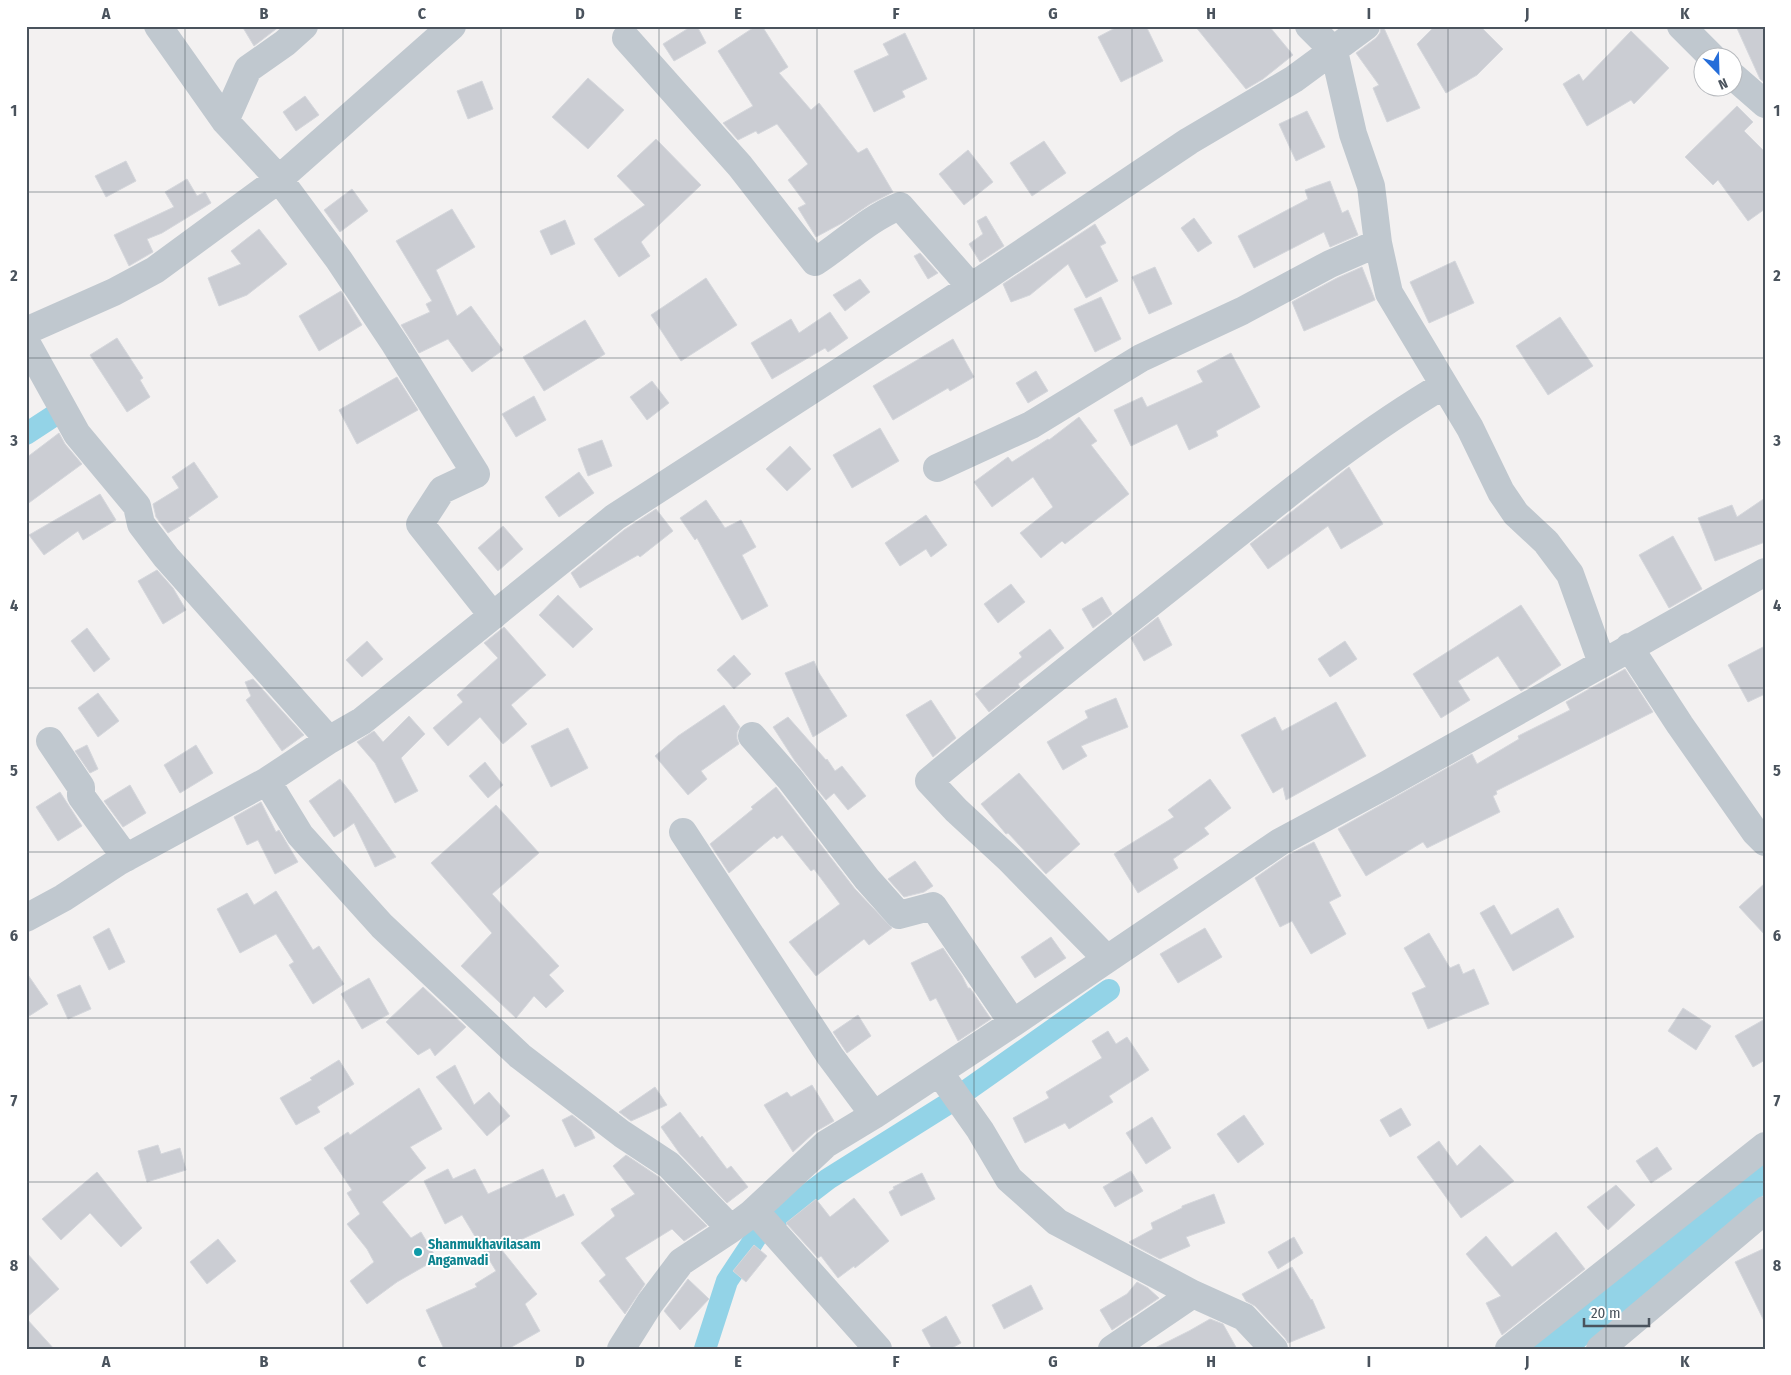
<svg xmlns="http://www.w3.org/2000/svg" width="1791" height="1375" viewBox="0 0 1791 1375" font-family="'Fira Sans Condensed',sans-serif">
  <style>
    .water { fill: #93d3e7 }
    .lines { fill: none; stroke-linecap: round; stroke-linejoin: round }
    .canal { stroke: #93d3e7; stroke-width: 22 }
    .building { fill: #cbcdd3; stroke: #d5d7dc }
    .minor { stroke: #c0c8cf; stroke-width: 28 }
    .grid { fill: none; stroke: #4a535d; stroke-width: 1; stroke-opacity: 0.55 }
    .culture-dot { fill: #0f9aa8; stroke: #fff; stroke-width: 2 }
    .labels { text-anchor: middle; stroke-width: 4; stroke-linejoin: round; paint-order: stroke }
    .culture-label { font-size: 14px; font-weight: bold; fill: #0d838f; stroke: #fff; text-anchor: start }
    .neatline { fill: none; stroke: #4a535d; stroke-width: 2 }
    .grid-label { font-size: 16px; text-anchor: middle; font-weight: bold; fill: #4a535d }
  </style>
  <rect width="100%" height="100%" fill="#f3f1f1"/>
  <!-- water -->
  <path class="water" d="M 1765,1154 L 1765,1194 L 1582,1349 L 1518,1349 Z"/>
  <g class="lines">
    <!-- canal -->
    <path class="canal" d="M 26,434 L 52,417
      M 705,1349 L 727,1281 L 760,1231 L 828,1179 L 946,1105 L 1109,990"/>
  </g>
  <!-- building -->
  <path class="building" d="M 242,26 L 280,26 L 254,46 Z
    M 692,26 L 697,26 L 706,43 L 674,61 L 663,44 Z
    M 756,26 L 762,26 L 788,67 L 779,73 L 811,110 L 819,103 L 858,153 L 867,148 L 893,192 L 870,204 L 842,223 L 816,237 L 798,208 L 806,204 L 788,180 L 808,164 L 777,124 L 758,134 L 756,131 L 738,140 L 723,123 L 753,106 L 718,51 Z
    M 1119,26 L 1146,26 L 1163,61 L 1121,82 L 1098,37 Z
    M 1195,26 L 1269,26 L 1293,55 L 1263,79 L 1246,89 Z
    M 1381,26 L 1383,26 L 1420,108 L 1387,122 L 1373,88 L 1379,85 L 1356,53 L 1376,38 L 1380,33 Z
    M 1435,26 L 1480,26 L 1503,49 L 1477,75 L 1446,93 L 1417,44 Z
    M 1736,26 L 1765,26 L 1765,83 L 1760,79 Z
    M 1631,31 L 1669,68 L 1634,104 L 1631,100 L 1587,126 L 1563,84 L 1579,74 L 1583,81 Z
    M 905,33 L 927,79 L 902,91 L 905,97 L 874,112 L 854,71 L 889,55 L 883,44 Z
    M 588,78 L 624,110 L 588,149 L 552,117 Z
    M 482,81 L 493,109 L 468,119 L 457,91 Z
    M 305,96 L 319,115 L 296,131 L 283,112 Z
    M 1737,106 L 1753,122 L 1744,131 L 1765,152 L 1765,209 L 1748,221 L 1718,180 L 1713,185 L 1685,157 Z
    M 1307,111 L 1325,147 L 1296,161 L 1279,124 Z
    M 656,139 L 701,185 L 641,242 L 650,256 L 619,277 L 594,239 L 645,205 L 617,176 Z
    M 1044,141 L 1066,173 L 1032,196 L 1010,163 Z
    M 968,150 L 993,182 L 964,205 L 939,174 Z
    M 126,161 L 136,181 L 106,197 L 95,176 Z
    M 187,179 L 197,196 L 205,192 L 211,203 L 162,233 L 147,239 L 153,252 L 129,266 L 114,235 L 174,207 L 165,192 Z
    M 1330,181 L 1342,213 L 1348,210 L 1358,235 L 1330,247 L 1324,232 L 1254,268 L 1238,236 L 1308,199 L 1305,190 Z
    M 352,189 L 368,211 L 340,232 L 324,210 Z
    M 452,209 L 475,247 L 436,270 L 457,316 L 471,306 L 503,350 L 472,372 L 448,339 L 419,353 L 401,325 L 430,312 L 426,304 L 432,301 L 396,241 Z
    M 986,216 L 1004,246 L 980,262 L 969,244 L 983,234 L 977,221 Z
    M 1194,218 L 1212,243 L 1198,252 L 1181,228 Z
    M 565,220 L 575,244 L 551,255 L 540,231 Z
    M 1095,224 L 1106,243 L 1100,246 L 1118,281 L 1086,298 L 1068,264 L 1030,295 L 1011,302 L 1003,284 Z
    M 259,229 L 287,264 L 247,295 L 219,306 L 208,278 L 241,264 L 231,251 Z
    M 920,253 L 938,273 L 928,279 L 914,256 Z
    M 1455,261 L 1474,303 L 1429,323 L 1410,282 Z
    M 1155,267 L 1172,304 L 1149,314 L 1132,277 Z
    M 1362,267 L 1375,300 L 1304,331 L 1292,302 L 1337,278 Z
    M 706,278 L 737,325 L 681,361 L 651,315 Z
    M 860,279 L 870,292 L 845,311 L 833,295 Z
    M 341,291 L 362,325 L 319,351 L 299,316 Z
    M 1101,297 L 1121,339 L 1095,352 L 1074,309 Z
    M 830,312 L 848,338 L 828,352 L 825,348 L 772,379 L 751,343 L 791,319 L 799,333 Z
    M 1560,317 L 1593,366 L 1548,395 L 1516,346 Z
    M 585,320 L 605,354 L 544,391 L 523,357 Z
    M 117,338 L 143,378 L 140,380 L 150,397 L 127,412 L 90,355 Z
    M 953,339 L 974,377 L 950,391 L 948,388 L 893,420 L 873,386 Z
    M 1231,353 L 1260,407 L 1216,431 L 1218,436 L 1189,450 L 1177,424 L 1131,446 L 1114,410 L 1142,397 L 1147,407 L 1203,382 L 1197,371 Z
    M 1036,371 L 1048,391 L 1028,403 L 1016,383 Z
    M 397,377 L 418,410 L 357,444 L 339,410 Z
    M 652,381 L 669,403 L 647,420 L 630,397 Z
    M 534,396 L 546,420 L 516,437 L 502,414 Z
    M 1079,417 L 1097,441 L 1091,445 L 1129,494 L 1065,544 L 1062,541 L 1041,558 L 1020,533 L 1053,507 L 1033,477 L 992,507 L 974,482 L 1008,457 L 1012,462 L 1048,439 L 1049,440 Z
    M 880,428 L 899,461 L 852,488 L 833,455 Z
    M 59,433 L 65,444 L 82,464 L 26,505 L 26,458 Z
    M 602,440 L 612,466 L 588,476 L 578,449 Z
    M 790,446 L 811,469 L 787,491 L 766,469 Z
    M 194,462 L 218,497 L 188,518 L 190,520 L 168,533 L 156,517 L 153,504 L 179,488 L 172,477 Z
    M 1349,467 L 1383,524 L 1341,549 L 1328,526 L 1268,569 L 1250,544 Z
    M 579,472 L 594,493 L 559,517 L 545,497 Z
    M 100,494 L 116,520 L 83,540 L 78,531 L 44,555 L 29,535 Z
    M 1765,498 L 1765,542 L 1715,561 L 1698,518 L 1732,505 L 1737,517 Z
    M 706,500 L 725,528 L 741,520 L 756,547 L 742,555 L 768,606 L 742,620 L 697,538 L 695,540 L 680,518 Z
    M 656,509 L 673,531 L 640,557 L 638,555 L 580,588 L 571,573 L 624,530 Z
    M 926,515 L 947,545 L 931,557 L 926,549 L 900,566 L 885,543 Z
    M 503,526 L 523,549 L 498,571 L 478,548 Z
    M 1673,536 L 1702,589 L 1669,608 L 1639,555 Z
    M 157,570 L 173,588 L 186,610 L 163,624 L 138,581 Z
    M 1011,584 L 1025,602 L 998,623 L 984,604 Z
    M 558,595 L 593,629 L 573,648 L 539,615 Z
    M 1102,597 L 1112,614 L 1093,628 L 1082,609 Z
    M 1521,605 L 1561,665 L 1521,691 L 1498,656 L 1458,681 L 1470,700 L 1441,718 L 1413,674 Z
    M 1158,617 L 1172,645 L 1144,661 L 1131,638 Z
    M 504,627 L 546,675 L 511,705 L 527,724 L 503,744 L 480,717 L 448,746 L 433,728 L 463,702 L 457,695 L 498,658 L 484,643 Z
    M 87,628 L 110,659 L 94,672 L 71,641 Z
    M 1050,629 L 1064,648 L 1018,684 L 1020,687 L 989,712 L 975,694 L 1022,657 L 1019,653 Z
    M 367,641 L 383,659 L 362,677 L 346,660 Z
    M 1345,641 L 1357,659 L 1330,677 L 1318,659 Z
    M 1765,646 L 1765,694 L 1748,702 L 1728,665 Z
    M 734,655 L 751,674 L 734,689 L 717,670 Z
    M 814,661 L 819,673 L 847,716 L 813,737 L 785,673 Z
    M 1625,669 L 1653,712 L 1496,791 L 1497,794 L 1493,796 L 1500,812 L 1427,848 L 1423,842 L 1366,876 L 1338,829 L 1472,754 L 1477,764 L 1519,739 L 1518,736 L 1570,710 L 1566,702 Z
    M 253,679 L 304,735 L 282,751 L 246,700 L 251,696 L 245,682 Z
    M 98,693 L 119,721 L 98,737 L 78,708 Z
    M 1116,698 L 1128,727 L 1081,746 L 1087,756 L 1063,770 L 1047,742 L 1088,718 L 1085,711 Z
    M 931,700 L 956,738 L 933,757 L 906,715 Z
    M 1336,702 L 1366,756 L 1286,800 L 1283,787 L 1273,793 L 1241,735 L 1275,717 L 1282,731 Z
    M 724,705 L 740,727 L 737,732 L 737,739 L 739,744 L 701,771 L 707,779 L 688,795 L 655,756 L 678,736 Z
    M 409,716 L 425,734 L 401,758 L 418,791 L 395,803 L 375,763 L 357,742 L 374,731 L 383,742 Z
    M 788,717 L 826,760 L 827,759 L 835,771 L 842,766 L 866,796 L 848,810 L 834,793 L 826,800 L 795,761 L 773,727 Z
    M 568,728 L 588,768 L 551,787 L 531,746 Z
    M 87,745 L 98,769 L 90,773 L 75,751 Z
    M 196,745 L 213,773 L 180,793 L 164,765 Z
    M 485,762 L 503,785 L 488,798 L 469,776 Z
    M 1019,773 L 1080,844 L 1046,874 L 1008,833 L 1006,834 L 981,804 Z
    M 340,779 L 351,793 L 396,857 L 375,867 L 354,823 L 334,837 L 309,801 Z
    M 1210,779 L 1231,808 L 1204,828 L 1209,834 L 1173,859 L 1178,868 L 1138,893 L 1114,854 L 1174,817 L 1168,810 Z
    M 130,785 L 146,813 L 123,827 L 104,801 Z
    M 776,787 L 855,889 L 892,928 L 869,945 L 864,939 L 816,976 L 789,942 L 840,904 L 814,869 L 811,871 L 782,835 L 777,839 L 774,836 L 729,873 L 710,844 L 753,809 L 751,807 Z
    M 60,792 L 82,826 L 58,841 L 36,807 Z
    M 261,802 L 276,832 L 279,830 L 298,862 L 275,874 L 258,840 L 247,845 L 234,817 Z
    M 496,805 L 539,853 L 492,894 L 559,966 L 549,975 L 564,991 L 546,1008 L 534,996 L 516,1018 L 461,966 L 492,933 L 431,863 Z
    M 1314,842 L 1341,896 L 1329,902 L 1346,934 L 1311,954 L 1292,921 L 1280,927 L 1255,878 L 1288,855 Z
    M 915,861 L 933,886 L 924,892 L 904,897 L 888,879 Z
    M 1765,883 L 1765,935 L 1739,907 Z
    M 276,891 L 313,950 L 319,946 L 344,984 L 313,1004 L 289,965 L 294,962 L 276,934 L 240,953 L 217,909 L 247,893 L 254,905 Z
    M 1494,905 L 1511,935 L 1558,908 L 1574,937 L 1513,971 L 1480,913 Z
    M 109,928 L 125,962 L 109,970 L 93,937 Z
    M 1205,928 L 1222,957 L 1178,983 L 1160,954 Z
    M 1429,933 L 1450,968 L 1459,964 L 1463,974 L 1474,969 L 1489,1004 L 1428,1029 L 1412,993 L 1426,987 L 1404,948 Z
    M 1051,937 L 1066,958 L 1035,978 L 1021,957 Z
    M 943,948 L 962,976 L 968,988 L 970,988 L 991,1019 L 958,1041 L 936,998 L 930,1001 L 911,963 Z
    M 26,972 L 48,1004 L 26,1018 Z
    M 369,978 L 389,1014 L 362,1029 L 341,994 Z
    M 80,985 L 91,1009 L 68,1019 L 57,995 Z
    M 423,987 L 466,1027 L 435,1056 L 430,1048 L 418,1055 L 386,1022 Z
    M 1683,1008 L 1711,1026 L 1696,1050 L 1668,1031 Z
    M 858,1015 L 871,1036 L 847,1053 L 833,1032 Z
    M 1765,1019 L 1765,1060 L 1753,1067 L 1735,1036 Z
    M 1108,1031 L 1116,1044 L 1127,1037 L 1149,1070 L 1109,1096 L 1113,1102 L 1069,1129 L 1065,1123 L 1025,1143 L 1013,1118 L 1049,1098 L 1046,1092 L 1102,1058 L 1092,1041 Z
    M 339,1060 L 354,1084 L 317,1107 L 320,1112 L 296,1125 L 280,1098 L 312,1080 L 310,1078 Z
    M 455,1065 L 474,1105 L 489,1092 L 510,1116 L 487,1136 L 436,1077 Z
    M 812,1085 L 834,1121 L 815,1132 L 793,1152 L 764,1105 L 787,1092 L 791,1097 Z
    M 655,1087 L 667,1105 L 631,1121 L 619,1112 Z
    M 419,1088 L 442,1129 L 410,1147 L 426,1168 L 382,1202 L 411,1238 L 421,1232 L 437,1259 L 397,1282 L 367,1304 L 350,1281 L 374,1262 L 367,1249 L 347,1224 L 360,1214 L 347,1193 L 352,1190 L 324,1148 L 348,1132 L 350,1135 Z
    M 1401,1108 L 1411,1125 L 1390,1137 L 1380,1120 Z
    M 680,1112 L 700,1138 L 702,1136 L 727,1169 L 731,1166 L 748,1187 L 727,1203 L 680,1154 L 661,1127 Z
    M 572,1115 L 591,1130 L 595,1138 L 575,1147 L 562,1120 Z
    M 1244,1115 L 1264,1144 L 1238,1163 L 1217,1134 Z
    M 1152,1117 L 1171,1148 L 1146,1164 L 1126,1133 Z
    M 1439,1141 L 1457,1166 L 1480,1145 L 1514,1181 L 1461,1218 L 1417,1157 Z
    M 158,1145 L 161,1154 L 180,1148 L 186,1170 L 147,1182 L 138,1151 Z
    M 1657,1147 L 1672,1169 L 1651,1183 L 1636,1161 Z
    M 626,1155 L 659,1177 L 707,1226 L 684,1241 L 672,1229 L 625,1258 L 645,1284 L 625,1314 L 599,1281 L 606,1275 L 581,1243 L 615,1216 L 611,1209 L 635,1194 L 613,1166 Z
    M 448,1169 L 453,1179 L 475,1169 L 488,1194 L 543,1169 L 556,1198 L 564,1194 L 574,1215 L 501,1249 L 537,1294 L 525,1304 L 540,1331 L 508,1349 L 444,1349 L 426,1310 L 477,1287 L 475,1284 L 496,1271 L 462,1215 L 445,1224 L 424,1181 Z
    M 1131,1171 L 1143,1191 L 1115,1207 L 1103,1187 Z
    M 97,1172 L 142,1228 L 121,1247 L 90,1213 L 61,1240 L 42,1219 Z
    M 922,1173 L 935,1199 L 901,1216 L 889,1192 L 894,1189 L 893,1187 Z
    M 1616,1185 L 1635,1205 L 1608,1230 L 1587,1207 Z
    M 1214,1194 L 1225,1223 L 1186,1237 L 1190,1246 L 1160,1259 L 1130,1243 L 1129,1242 L 1153,1229 L 1151,1223 L 1182,1208 L 1182,1206 Z
    M 854,1198 L 889,1241 L 855,1268 L 854,1266 L 838,1278 L 821,1256 L 818,1258 L 786,1223 L 816,1199 L 830,1217 Z
    M 1556,1232 L 1585,1269 L 1502,1335 L 1486,1303 L 1501,1296 L 1466,1254 L 1486,1236 L 1512,1267 Z
    M 1294,1237 L 1303,1253 L 1278,1269 L 1268,1252 Z
    M 218,1239 L 236,1261 L 207,1284 L 190,1262 Z
    M 754,1245 L 767,1256 L 746,1282 L 733,1271 Z
    M 1765,1248 L 1765,1323 L 1735,1262 Z
    M 26,1252 L 59,1289 L 26,1318 L 54,1349 L 26,1349 Z
    M 1292,1267 L 1311,1300 L 1312,1299 L 1325,1328 L 1288,1343 L 1285,1338 L 1255,1306 L 1246,1301 L 1242,1294 Z
    M 688,1279 L 709,1299 L 680,1330 L 664,1311 Z
    M 1137,1282 L 1148,1288 L 1159,1298 L 1112,1330 L 1100,1310 L 1127,1294 Z
    M 1031,1285 L 1043,1309 L 1004,1329 L 992,1305 Z
    M 946,1316 L 961,1343 L 950,1349 L 932,1349 L 922,1330 Z
    M 1210,1319 L 1223,1324 L 1237,1349 L 1153,1349 L 1189,1331 Z"/>
  <g class="lines">
    <!-- minor -->
    <path class="minor" d="M 158,26 L 225,121 L 279,179 L 339,260 L 395,344 L 476,474 L 442,490 L 420,524 L 493,616
      M 1309,26 L 1334,51 L 1353,134 L 1371,186 L 1378,243 L 1389,293 L 1470,428 L 1501,492 L 1516,514 L 1546,542 L 1570,574 L 1602,663
      M 1681,26 L 1713,58
      M 626,38 L 740,166 L 815,262 C 843,244 869,218 900,206 L 971,287
      M 1734,77 L 1765,104
      M 225,121 L 248,69 L 285,43 L 304,26
      M 26,331 L 114,292 L 155,270 L 279,179 L 452,26
      M 26,342 L 77,434 L 137,506 L 141,524 L 166,557 L 329,740
      M 937,468 L 1031,425 L 1141,358 L 1242,311 L 1330,264 L 1378,243
      M 1629,647 L 1680,725 L 1755,832 L 1765,842
      M 752,736 L 790,779 L 867,879 L 899,915 L 933,906 L 1013,1023
      M 50,741 L 81,787 L 81,796 L 126,858
      M 267,781 L 300,835 L 382,926 L 520,1056 L 622,1134 L 669,1165 L 731,1229 L 751,1214 L 826,1144 L 874,1115 L 1013,1023 L 1280,842 L 1386,785 L 1765,572
      M 683,832 L 830,1056 L 874,1115
      M 26,918 L 63,898 L 118,862 L 267,781 L 329,740 L 362,721 L 615,517 L 971,287 L 1189,141 L 1294,79 L 1366,26
      M 1107,959 L 1009,859 L 956,810 L 929,781 C 1018,707 1109,636 1200,564 C 1279,501 1357,436 1444,385
      M 939,1072 L 980,1130 L 1009,1179 L 1057,1222 L 1193,1294 L 1244,1317 L 1274,1349
      M 755,1211 L 878,1349
      M 621,1349 L 650,1303 L 681,1262 L 731,1229
      M 1112,1349 L 1193,1294
      M 1509,1349 L 1765,1146
      M 1600,1349 L 1765,1210"/>
  </g>
  <!-- grid -->
  <path class="grid" d="M 185,26 L 185,1349M 343,26 L 343,1349M 501,26 L 501,1349M 659,26 L 659,1349M 817,26 L 817,1349M 974,26 L 974,1349M 1132,26 L 1132,1349M 1290,26 L 1290,1349M 1448,26 L 1448,1349M 1606,26 L 1606,1349M 26,192 L 1765,192M 26,358 L 1765,358M 26,522 L 1765,522M 26,688 L 1765,688M 26,852 L 1765,852M 26,1018 L 1765,1018M 26,1182 L 1765,1182"/>
  <!-- markers -->
  <circle class="culture-dot" cx="418" cy="1252" r="5"/>
  <g class="labels">
    <!-- culture labels -->
    <g class="culture-label">
      <text x="428" y="1249">Shanmukhavilasam<tspan x="428" dy="16">Anganvadi</tspan></text>
    </g>
  </g>
  <!-- border -->
  <rect width="1791" height="1375" fill="none" stroke="#ffffff" stroke-width="55"/>
  <!-- north arrow -->
  <g transform="translate(1718 72) rotate(157)"><circle r="24" fill="#ffffff" stroke="#b7babe"/>
  <path d="M0-4L9 19L0 12L-9 19Z" fill="#256dd9"/>
  <text y="-8" font-size="14" font-weight="bold" text-anchor="middle" fill="#4a535d">N</text>
  </g>
  <!-- scale -->
  <path d="M1584 1318v8h65v-8" fill="none" stroke="#4a535d" stroke-width="2.5"/>
  <text x="1591" y="1318" font-size="15" fill="#4a535d" stroke="#ffffff" stroke-width="4" paint-order="stroke">20 m</text>
  <rect x="28" y="28" width="1736" height="1320" class="neatline"/>
  <g class="grid-label">
    <text x="106" y="19">A</text>
    <text x="264" y="19">B</text>
    <text x="422" y="19">C</text>
    <text x="580" y="19">D</text>
    <text x="738" y="19">E</text>
    <text x="896" y="19">F</text>
    <text x="1053" y="19">G</text>
    <text x="1211" y="19">H</text>
    <text x="1369" y="19">I</text>
    <text x="1527" y="19">J</text>
    <text x="1685" y="19">K</text>
    <text x="14" y="116">1</text>
    <text x="1777" y="116">1</text>
    <text x="14" y="281">2</text>
    <text x="1777" y="281">2</text>
    <text x="14" y="446">3</text>
    <text x="1777" y="446">3</text>
    <text x="14" y="611">4</text>
    <text x="1777" y="611">4</text>
    <text x="14" y="776">5</text>
    <text x="1777" y="776">5</text>
    <text x="14" y="941">6</text>
    <text x="1777" y="941">6</text>
    <text x="14" y="1106">7</text>
    <text x="1777" y="1106">7</text>
    <text x="14" y="1271">8</text>
    <text x="1777" y="1271">8</text>
    <text x="106" y="1367">A</text>
    <text x="264" y="1367">B</text>
    <text x="422" y="1367">C</text>
    <text x="580" y="1367">D</text>
    <text x="738" y="1367">E</text>
    <text x="896" y="1367">F</text>
    <text x="1053" y="1367">G</text>
    <text x="1211" y="1367">H</text>
    <text x="1369" y="1367">I</text>
    <text x="1527" y="1367">J</text>
    <text x="1685" y="1367">K</text>
  </g>
</svg>
